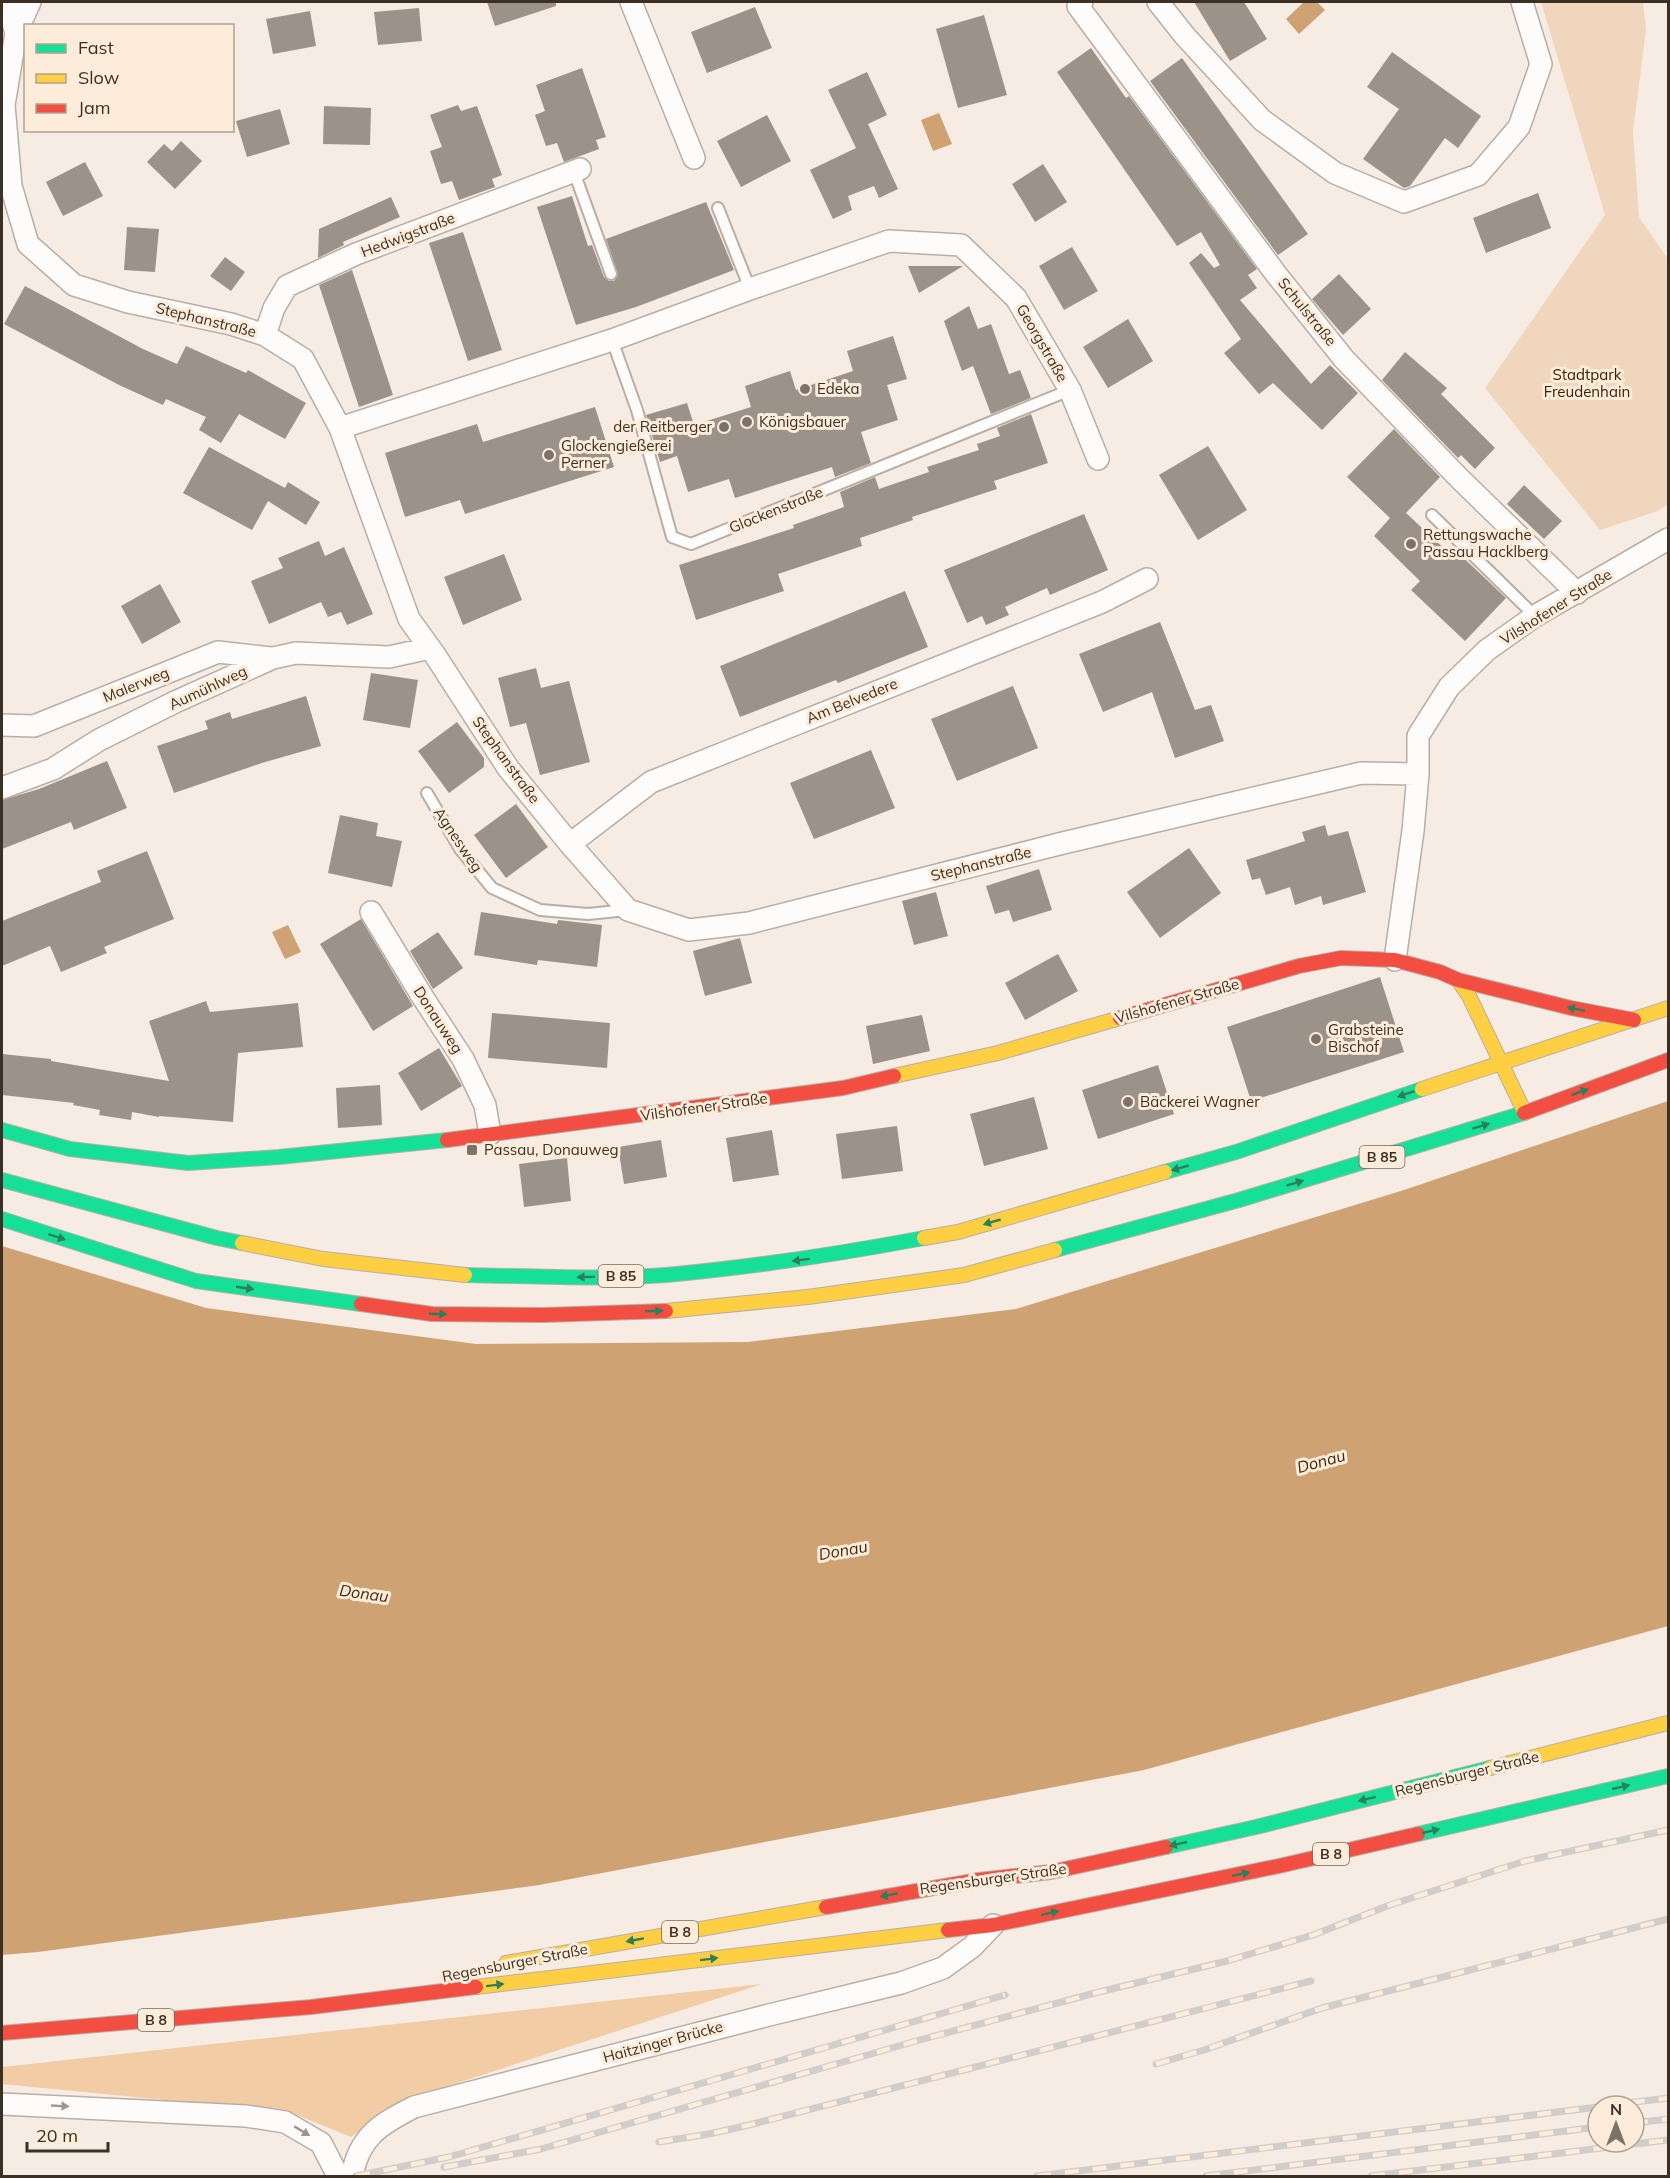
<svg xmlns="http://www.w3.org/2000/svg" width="1670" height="2178" viewBox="0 0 1670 2178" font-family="Mulish,sans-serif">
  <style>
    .green { fill: #efd6bd }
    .forest { fill: #f2cca4 }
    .water { fill: #cea272 }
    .building { fill: #9b928a }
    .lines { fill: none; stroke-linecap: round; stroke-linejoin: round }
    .lane-casing { stroke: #b8aea5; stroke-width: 14 }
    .street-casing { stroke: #b8aea5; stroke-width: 24 }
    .fast-casing { stroke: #b8aea5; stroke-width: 16 }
    .slow-casing { stroke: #b8aea5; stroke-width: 16 }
    .jam-casing { stroke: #b8aea5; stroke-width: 16 }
    .lane { stroke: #fefcfb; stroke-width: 10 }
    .street { stroke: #fefcfb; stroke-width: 21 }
    .fast { stroke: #16e098; stroke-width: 14 }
    .slow { stroke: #ffcf43; stroke-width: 14 }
    .jam { stroke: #f24e42; stroke-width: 14 }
    .rail-casing { stroke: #d0cdca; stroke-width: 7 }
    .rail { stroke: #feecdb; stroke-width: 4.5; stroke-dasharray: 14; stroke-linecap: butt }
    .oneway { fill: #2b7f59 }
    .oneway2 { fill: #9d9690 }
    .poi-dot { fill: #7d7268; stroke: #feecdb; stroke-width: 2 }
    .labels { text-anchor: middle; stroke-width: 6; stroke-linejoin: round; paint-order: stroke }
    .shield { fill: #feecdb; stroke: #76685c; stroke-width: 1.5 }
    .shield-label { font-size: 14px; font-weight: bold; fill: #3c3025 }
    .street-label { font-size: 15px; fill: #3c3025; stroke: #feecdb }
    .park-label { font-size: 15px; fill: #3b2306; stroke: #feecdb }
    .poi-label { font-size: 15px; fill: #3c3025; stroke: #feecdb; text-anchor: start }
    .water-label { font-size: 16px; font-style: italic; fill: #41280b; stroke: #feecdb }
  </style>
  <rect width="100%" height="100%" fill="#f6ece3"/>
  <!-- green -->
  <path class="green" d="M 1541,2 L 1643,2 L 1646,30 L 1633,131 L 1639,217 L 1668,259 L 1668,504 L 1658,511 L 1600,530 L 1485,388 L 1605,215 Z"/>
  <!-- forest -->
  <path class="forest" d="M 762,1984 L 402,2101 L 351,2137 L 290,2112 L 2,2084 L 2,2067 Z"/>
  <!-- water -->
  <path class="water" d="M 1304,2 L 1317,2 L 1325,10 L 1299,34 L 1286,19 Z
    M 939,113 L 952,144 L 933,151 L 921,120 Z
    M 288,925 L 301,952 L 285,959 L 272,932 Z
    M 1668,1101 L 1668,1626 L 1144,1770 L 539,1885 L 38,1952 L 2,1955 L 2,1246 L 206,1308 L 476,1344 L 748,1342 L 1016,1309 L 1404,1190 Z"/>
  <!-- building -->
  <path class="building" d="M 487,2 L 556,2 L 556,6 L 495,26 Z
    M 1194,2 L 1244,2 L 1267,39 L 1230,61 Z
    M 755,7 L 772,48 L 707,73 L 691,32 Z
    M 419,8 L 422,41 L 378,45 L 374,12 Z
    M 310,11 L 316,46 L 273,54 L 266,19 Z
    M 984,15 L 1007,95 L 958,108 L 936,29 Z
    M 1091,48 L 1126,98 L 1129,96 L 1257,269 L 1248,275 L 1257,288 L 1240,300 L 1311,384 L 1330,365 L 1358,393 L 1322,430 L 1273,383 L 1259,394 L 1224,353 L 1241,339 L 1189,263 L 1201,253 L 1214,268 L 1220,265 L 1201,232 L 1177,246 L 1057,72 Z
    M 1392,52 L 1481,116 L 1458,148 L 1445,138 L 1410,186 L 1404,188 L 1363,159 L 1399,109 L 1367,87 Z
    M 1182,58 L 1308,234 L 1278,255 L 1150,81 Z
    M 582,68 L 606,137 L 596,140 L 599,149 L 564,162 L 557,143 L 546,146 L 535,115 L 545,111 L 536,85 Z
    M 867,72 L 887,115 L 868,124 L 898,189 L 879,198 L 874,186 L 848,196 L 852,210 L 833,219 L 810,170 L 856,148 L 828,90 Z
    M 458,105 L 461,111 L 477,106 L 502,175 L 492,179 L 495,187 L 459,200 L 452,181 L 441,184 L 430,151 L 442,147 L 430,115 Z
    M 324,106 L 371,108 L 370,145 L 323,144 Z
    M 280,109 L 290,144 L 247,157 L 236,121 Z
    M 767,115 L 791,161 L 741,187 L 717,141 Z
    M 181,141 L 202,161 L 175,189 L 147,162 L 164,144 L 172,151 Z
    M 85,162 L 103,196 L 63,216 L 46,182 Z
    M 1043,164 L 1067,202 L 1035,222 L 1012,184 Z
    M 1538,193 L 1551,228 L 1486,253 L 1473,218 Z
    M 572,196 L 588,246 L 592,245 L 604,277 L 609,281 L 614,281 L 618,275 L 606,239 L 706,202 L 734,270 L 636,307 L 576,325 L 537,207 Z
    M 391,197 L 400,217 L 343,242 L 344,245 L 318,258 L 319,229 Z
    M 127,227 L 159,229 L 155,272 L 124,270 Z
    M 463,232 L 502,350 L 468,361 L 429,243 Z
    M 1072,247 L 1098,291 L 1064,310 L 1039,266 Z
    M 225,257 L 245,272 L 231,291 L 210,276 Z
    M 908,266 L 963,266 L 919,293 Z
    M 352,270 L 393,395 L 359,407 L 319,285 Z
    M 1339,274 L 1371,309 L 1343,335 L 1312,299 Z
    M 25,286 L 143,349 L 177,364 L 186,346 L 246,373 L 248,370 L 306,403 L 285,439 L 239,414 L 221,443 L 199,430 L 206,417 L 166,399 L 163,405 L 119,385 L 4,324 Z
    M 969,306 L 978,329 L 991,324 L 1009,374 L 1020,370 L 1031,398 L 991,414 L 973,366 L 962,371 L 944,321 Z
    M 1128,319 L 1153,361 L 1108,388 L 1083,347 Z
    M 893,336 L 907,379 L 887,385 L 898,420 L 861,432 L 871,463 L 835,477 L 832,467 L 735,498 L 729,479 L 688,492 L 677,456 L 660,462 L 646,415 L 687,403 L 694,425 L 751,407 L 745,386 L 790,371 L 796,390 L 853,371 L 847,351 Z
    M 1405,352 L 1447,388 L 1441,394 L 1495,448 L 1475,469 L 1461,455 L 1458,458 L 1382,380 Z
    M 595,407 L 614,467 L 465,514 L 460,500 L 405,517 L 385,453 L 477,424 L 483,442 Z
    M 1031,414 L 1048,463 L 994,481 L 997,489 L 912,517 L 913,520 L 860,538 L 862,546 L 778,574 L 784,591 L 696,620 L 679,565 L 794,528 L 793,525 L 844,507 L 840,492 L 875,477 L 879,489 L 929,472 L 927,467 L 979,450 L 977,444 L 1000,436 L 997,428 Z
    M 1394,429 L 1440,477 L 1406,513 L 1448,552 L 1452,547 L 1506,598 L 1465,641 L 1411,590 L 1420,581 L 1374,536 L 1390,518 L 1347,477 Z
    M 1208,446 L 1247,510 L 1198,540 L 1159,475 Z
    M 209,447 L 285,488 L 288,482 L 320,502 L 306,525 L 268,501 L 252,530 L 183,493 Z
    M 1524,485 L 1562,521 L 1544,539 L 1507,504 Z
    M 1084,514 L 1108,570 L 1050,595 L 1047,588 L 1005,607 L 1009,615 L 986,625 L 982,616 L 967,623 L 944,570 Z
    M 319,541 L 325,556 L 344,547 L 373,614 L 347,625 L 341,612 L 328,617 L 321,602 L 269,624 L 251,581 L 283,568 L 278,558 Z
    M 504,554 L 522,600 L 463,625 L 444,577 Z
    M 160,584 L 181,622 L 142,644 L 121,606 Z
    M 905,591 L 928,647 L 838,683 L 836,680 L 740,717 L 720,666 Z
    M 1160,622 L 1195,710 L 1211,705 L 1224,741 L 1175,758 L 1152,692 L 1103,712 L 1079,654 Z
    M 536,668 L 541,688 L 569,681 L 590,762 L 540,775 L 526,723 L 510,727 L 498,678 Z
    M 371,673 L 418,680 L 410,728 L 363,720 Z
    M 1013,686 L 1038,748 L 957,781 L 931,719 Z
    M 306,696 L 321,746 L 262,763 L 174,793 L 157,746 L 208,729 L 205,721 L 230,712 L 232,719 Z
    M 457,722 L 484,758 L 484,767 L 449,793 L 418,751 Z
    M 871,750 L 895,808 L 814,839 L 790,783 Z
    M 107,761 L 127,808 L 74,830 L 71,822 L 2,849 L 2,800 L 39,789 Z
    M 516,804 L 548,847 L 506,878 L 474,835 Z
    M 340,815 L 378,823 L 376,836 L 402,841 L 392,887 L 328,873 Z
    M 1325,825 L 1328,836 L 1348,831 L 1366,892 L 1323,905 L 1321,896 L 1295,905 L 1290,887 L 1266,895 L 1260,878 L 1252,880 L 1246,860 L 1305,841 L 1302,832 Z
    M 1189,848 L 1221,893 L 1160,938 L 1127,892 Z
    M 147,851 L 174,919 L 104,947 L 107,953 L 61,972 L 50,946 L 2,966 L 2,921 L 101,882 L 97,871 Z
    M 1039,869 L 1052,910 L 1013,922 L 1009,910 L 995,914 L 986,886 Z
    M 936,892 L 948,936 L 914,945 L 902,901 Z
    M 481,912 L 557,924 L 558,920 L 602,925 L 597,967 L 538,960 L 537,965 L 474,955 Z
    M 361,919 L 413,1006 L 373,1031 L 320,944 Z
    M 438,932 L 463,968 L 433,989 L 410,951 Z
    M 740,938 L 752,983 L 705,996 L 693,951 Z
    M 1058,954 L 1078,991 L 1025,1020 L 1005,983 Z
    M 1380,977 L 1404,1052 L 1251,1101 L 1227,1027 Z
    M 206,1001 L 210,1012 L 298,1003 L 303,1047 L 238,1053 L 233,1122 L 159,1116 L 159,1117 L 132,1112 L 131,1120 L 99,1115 L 100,1110 L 73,1105 L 74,1103 L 2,1095 L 2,1054 L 51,1059 L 51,1061 L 169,1081 L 149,1021 Z
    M 492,1013 L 610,1023 L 607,1068 L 488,1058 Z
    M 922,1015 L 930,1051 L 873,1064 L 866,1026 Z
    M 439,1048 L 462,1086 L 421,1111 L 398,1073 Z
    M 1158,1065 L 1174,1114 L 1098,1139 L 1082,1090 Z
    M 380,1085 L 382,1125 L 338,1128 L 336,1088 Z
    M 1034,1097 L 1048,1149 L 984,1166 L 970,1114 Z
    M 897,1126 L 903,1171 L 842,1179 L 836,1134 Z
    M 772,1130 L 779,1175 L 733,1182 L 726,1138 Z
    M 661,1140 L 667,1177 L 624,1184 L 618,1147 Z
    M 567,1158 L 571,1201 L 524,1207 L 519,1164 Z"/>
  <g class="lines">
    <!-- lane casing -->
    <g class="lane-casing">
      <path id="lane" d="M 574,172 L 611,274
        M 718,208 L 750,289
        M 612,340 L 637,410 L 672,537 L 691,544 L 1070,390
        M 1432,515 L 1535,616
        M 427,793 L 460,849 L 492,888 L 540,910 L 588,914 L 627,910"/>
    </g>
    <!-- street casing -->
    <g class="street-casing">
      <path id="street" d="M 7,2 L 16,33
        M 30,2 L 16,33 L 4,105 L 11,186 L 28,244 L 74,285 L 128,302 L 231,324 L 265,335 L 303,359 L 340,428 L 409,619 L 435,655 L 508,768 L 570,844 L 628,910 L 689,930 L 749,923 L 1063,843 L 1361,773 L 1418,774
        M 631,2 L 694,158
        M 1082,2 L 1078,6 L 1276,274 L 1344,359 L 1459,478 L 1577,593
        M 1158,2 L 1185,36 L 1262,120 L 1335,173 L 1404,202 L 1478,175 L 1519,127 L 1541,64 L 1522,2
        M 265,335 L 274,308 L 287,286 L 356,254 L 580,169
        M 340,428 L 612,340 L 750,289 L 889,241 L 961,245 L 1016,298 L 1070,390 L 1098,459
        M 2,725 L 34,726 L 218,652 L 271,658
        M 2,788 L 53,769 L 99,740 L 175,702 L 273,658 L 296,653 L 389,657 L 430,648
        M 570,844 L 651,782 L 1102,602 L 1147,579
        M 371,912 L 422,996 L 463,1059 L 485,1105 L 490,1134
        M 1395,960 L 1413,831 L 1418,774 L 1418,736 L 1449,687 L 1487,650 L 1535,616 L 1668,539
        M 2,2104 L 246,2116 L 285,2122 L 321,2143 L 338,2176
        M 352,2176 C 359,2136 381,2124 414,2107 L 769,2015 L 901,1983 L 943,1968 L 972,1947 L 993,1925"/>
    </g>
    <!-- fast casing -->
    <g class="fast-casing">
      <path id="fast" d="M 2,1130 L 70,1149 L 188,1163 L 279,1157 L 447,1140
        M 1165,1172 L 1236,1152 L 1422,1089
        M 2,1180 L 217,1238 L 242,1243
        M 2,1219 L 196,1281 L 361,1304
        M 1055,1250 L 1239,1200 L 1524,1113
        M 465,1275 C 531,1276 601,1280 666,1275 C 753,1267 839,1254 924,1238
        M 1418,1834 L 1668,1776
        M 1166,1847 L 1256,1827 L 1490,1768"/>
    </g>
    <!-- slow casing -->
    <g class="slow-casing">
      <path id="slow" d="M 1458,980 L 1469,996 L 1525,1113
        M 894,1076 L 998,1053 L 1120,1018
        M 1422,1089 L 1668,1008
        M 924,1238 L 958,1232 L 1165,1172
        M 242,1243 L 323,1259 L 465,1275
        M 666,1311 L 808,1297 L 964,1275 L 1055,1250
        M 1490,1768 L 1668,1723
        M 506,1963 L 826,1907
        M 476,1987 L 948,1930"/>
    </g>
    <!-- jam casing -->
    <g class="jam-casing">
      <path id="jam" d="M 1120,1018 L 1299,966 L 1341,958 L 1395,960 L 1440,972 L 1458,980 L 1571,1008 L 1634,1020
        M 1524,1113 L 1668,1060
        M 447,1140 L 843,1088 L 894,1076
        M 361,1304 L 432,1314 L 544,1315 L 666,1311
        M 826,1907 L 979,1880 L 1051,1872 L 1166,1847
        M 948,1930 L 993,1925 L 1279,1866 L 1418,1834
        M 2,2033 L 311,2007 L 476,1987"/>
    </g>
    <!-- lane -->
    <use href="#lane" class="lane"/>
    <!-- street -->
    <use href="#street" class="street"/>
    <!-- fast -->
    <use href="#fast" class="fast"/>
    <!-- slow -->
    <use href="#slow" class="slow"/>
    <!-- jam -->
    <use href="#jam" class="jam"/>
    <!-- rail casing -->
    <g class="rail-casing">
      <path id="rail" d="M 1156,2064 L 1204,2050 L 1322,2008 L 1668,1919
        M 1603,2106 L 1668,2098
        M 1634,2123 L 1668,2119
        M 659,2142 L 709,2134 L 749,2125 L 1311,1981
        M 444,2167 L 541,2149 L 916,2041 L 1095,1993 L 1227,1961 L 1313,1935 L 1390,1905 L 1525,1861 L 1668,1830
        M 356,2176 L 449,2157 L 1005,1995
        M 1037,2176 L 1598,2107
        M 1206,2176 L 1598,2127
        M 1371,2176 L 1668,2140"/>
    </g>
    <!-- rail -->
    <use href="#rail" class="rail"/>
  </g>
  <!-- one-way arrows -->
  <defs><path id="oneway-solid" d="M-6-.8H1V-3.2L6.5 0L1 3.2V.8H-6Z" transform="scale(1.5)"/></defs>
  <g class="oneway">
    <use href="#oneway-solid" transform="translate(1576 1009) rotate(-168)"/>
    <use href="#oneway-solid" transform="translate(1580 1092) rotate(-20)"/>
    <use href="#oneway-solid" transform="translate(1406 1094) rotate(161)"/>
    <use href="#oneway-solid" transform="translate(1481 1126) rotate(-17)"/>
    <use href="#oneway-solid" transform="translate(1180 1168) rotate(164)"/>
    <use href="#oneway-solid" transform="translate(1295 1183) rotate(-17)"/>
    <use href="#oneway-solid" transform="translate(992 1222) rotate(164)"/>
    <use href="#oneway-solid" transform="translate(57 1237) rotate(18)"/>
    <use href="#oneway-solid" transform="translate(801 1260) rotate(173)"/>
    <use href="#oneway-solid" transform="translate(586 1277) rotate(179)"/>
    <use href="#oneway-solid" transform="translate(245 1288) rotate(8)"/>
    <use href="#oneway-solid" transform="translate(654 1311) rotate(-2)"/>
    <use href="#oneway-solid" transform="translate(438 1314) rotate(2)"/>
    <use href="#oneway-solid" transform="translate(1621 1787) rotate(-13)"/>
    <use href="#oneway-solid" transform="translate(1367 1799) rotate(166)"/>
    <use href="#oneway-solid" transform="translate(1431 1831) rotate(-13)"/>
    <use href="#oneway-solid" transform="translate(1178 1844) rotate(167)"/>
    <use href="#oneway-solid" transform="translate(1241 1874) rotate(-12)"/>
    <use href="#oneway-solid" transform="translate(889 1895) rotate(170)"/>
    <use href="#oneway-solid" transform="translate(1050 1913) rotate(-12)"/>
    <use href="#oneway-solid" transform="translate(635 1940) rotate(170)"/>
    <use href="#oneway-solid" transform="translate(709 1959) rotate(-7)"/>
    <use href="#oneway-solid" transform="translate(495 1985) rotate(-7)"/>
  </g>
  <g class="oneway2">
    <use href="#oneway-solid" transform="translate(60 2106) rotate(3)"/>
    <use href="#oneway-solid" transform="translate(302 2131) rotate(31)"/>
  </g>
  <!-- markers -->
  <g class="poi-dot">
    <circle cx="805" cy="389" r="6"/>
    <circle cx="747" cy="422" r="6"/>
    <circle cx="724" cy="427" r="6"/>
    <circle cx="549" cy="455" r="6"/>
    <circle cx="1411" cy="544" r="6"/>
    <circle cx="1316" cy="1039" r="6"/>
    <circle cx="1128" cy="1102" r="6"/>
    <rect x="466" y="1144" width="12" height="12" rx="3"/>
  </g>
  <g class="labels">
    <!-- shield labels -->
    <g class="shield">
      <rect x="1359.5" y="1146" width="45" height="22" rx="4.5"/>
      <rect x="598.5" y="1265" width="45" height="22" rx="4.5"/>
      <rect x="1313" y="1843" width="36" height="22" rx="4.5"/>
      <rect x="662" y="1921" width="36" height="22" rx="4.5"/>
      <rect x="138" y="2009" width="36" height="22" rx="4.5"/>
    </g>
    <g class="shield-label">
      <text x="1382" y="1162">B 85</text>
      <text x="621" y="1281">B 85</text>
      <text x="1331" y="1859">B 8</text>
      <text x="680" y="1937">B 8</text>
      <text x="156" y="2025">B 8</text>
    </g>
    <!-- street labels -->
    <g class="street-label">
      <text transform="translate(408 235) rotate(-21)" y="5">Hedwigstraße</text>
      <text transform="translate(1307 312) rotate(51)" y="5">Schulstraße</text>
      <text transform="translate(206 320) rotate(14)" y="5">Stephanstraße</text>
      <text transform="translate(1042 343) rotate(60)" y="5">Georgstraße</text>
      <text transform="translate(776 510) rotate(-22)" y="5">Glockenstraße</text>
      <text transform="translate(1556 607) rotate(-32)" y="5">Vilshofener Straße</text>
      <text transform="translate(136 685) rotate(-22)" y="5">Malerweg</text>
      <text transform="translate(208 688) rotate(-25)" y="5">Aumühlweg</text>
      <text transform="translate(852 701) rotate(-22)" y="5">Am Belvedere</text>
      <text transform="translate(506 760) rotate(54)" y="5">Stephanstraße</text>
      <text transform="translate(458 840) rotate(56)" y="5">Agnesweg</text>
      <text transform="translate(981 864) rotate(-14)" y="5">Stephanstraße</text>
      <text transform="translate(1177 1001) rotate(-16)" y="5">Vilshofener Straße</text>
      <text transform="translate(438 1020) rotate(57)" y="5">Donauweg</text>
      <text transform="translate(704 1107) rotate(-8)" y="5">Vilshofener Straße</text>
      <text transform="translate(1467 1774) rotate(-14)" y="5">Regensburger Straße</text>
      <text transform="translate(993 1879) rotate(-8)" y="5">Regensburger Straße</text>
      <text transform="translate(515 1963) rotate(-11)" y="5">Regensburger Straße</text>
      <text transform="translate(663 2042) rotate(-15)" y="5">Haitzinger Brücke</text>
    </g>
    <!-- park labels -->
    <g class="park-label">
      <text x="1587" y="380">Stadtpark<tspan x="1587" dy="17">Freudenhain</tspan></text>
    </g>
    <!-- poi labels -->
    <g class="poi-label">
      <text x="817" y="394">Edeka</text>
      <text x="759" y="427">Königsbauer</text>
      <text x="712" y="432" text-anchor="end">der Reitberger</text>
      <text x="561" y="451">Glockengießerei<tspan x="561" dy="17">Perner</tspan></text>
      <text x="1423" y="540">Rettungswache<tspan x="1423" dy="17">Passau Hacklberg</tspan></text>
      <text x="1328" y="1035">Grabsteine<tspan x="1328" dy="17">Bischof</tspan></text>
      <text x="1140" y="1107">Bäckerei Wagner</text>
      <text x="484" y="1155">Passau, Donauweg</text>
    </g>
    <!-- water labels -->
    <g class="water-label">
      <text transform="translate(1321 1461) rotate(-15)" y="6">Donau</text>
      <text transform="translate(843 1550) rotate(-10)" y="6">Donau</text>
      <text transform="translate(364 1593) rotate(8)" y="6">Donau</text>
    </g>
  </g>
  <!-- border -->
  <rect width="1670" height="2178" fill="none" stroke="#3c3025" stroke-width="6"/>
  <!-- legend -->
  <rect x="24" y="24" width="210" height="108" fill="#feecdb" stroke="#b0a192" stroke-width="1.5"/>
  <rect x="36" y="44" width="30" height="9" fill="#16e098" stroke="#b0a192" stroke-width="1.5"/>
  <text x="78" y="54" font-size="18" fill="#3c3025">Fast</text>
  <rect x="36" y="74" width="30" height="9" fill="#ffcf43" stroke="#b0a192" stroke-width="1.5"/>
  <text x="78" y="84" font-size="18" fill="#3c3025">Slow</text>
  <rect x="36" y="104" width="30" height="9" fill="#f24e42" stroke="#b0a192" stroke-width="1.5"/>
  <text x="78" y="114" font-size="18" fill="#3c3025">Jam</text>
  <!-- north arrow -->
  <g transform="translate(1616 2124)"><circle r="28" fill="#feecdb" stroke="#b0a192" stroke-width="1.5"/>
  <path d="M0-4.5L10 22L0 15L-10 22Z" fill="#7d7268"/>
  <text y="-9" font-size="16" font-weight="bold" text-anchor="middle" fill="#3c3025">N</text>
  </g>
  <!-- scale -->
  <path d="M27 2142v9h81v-9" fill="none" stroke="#3c3025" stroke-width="3"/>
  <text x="36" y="2142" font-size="18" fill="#3c3025" stroke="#feecdb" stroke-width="4.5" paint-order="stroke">20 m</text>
</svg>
